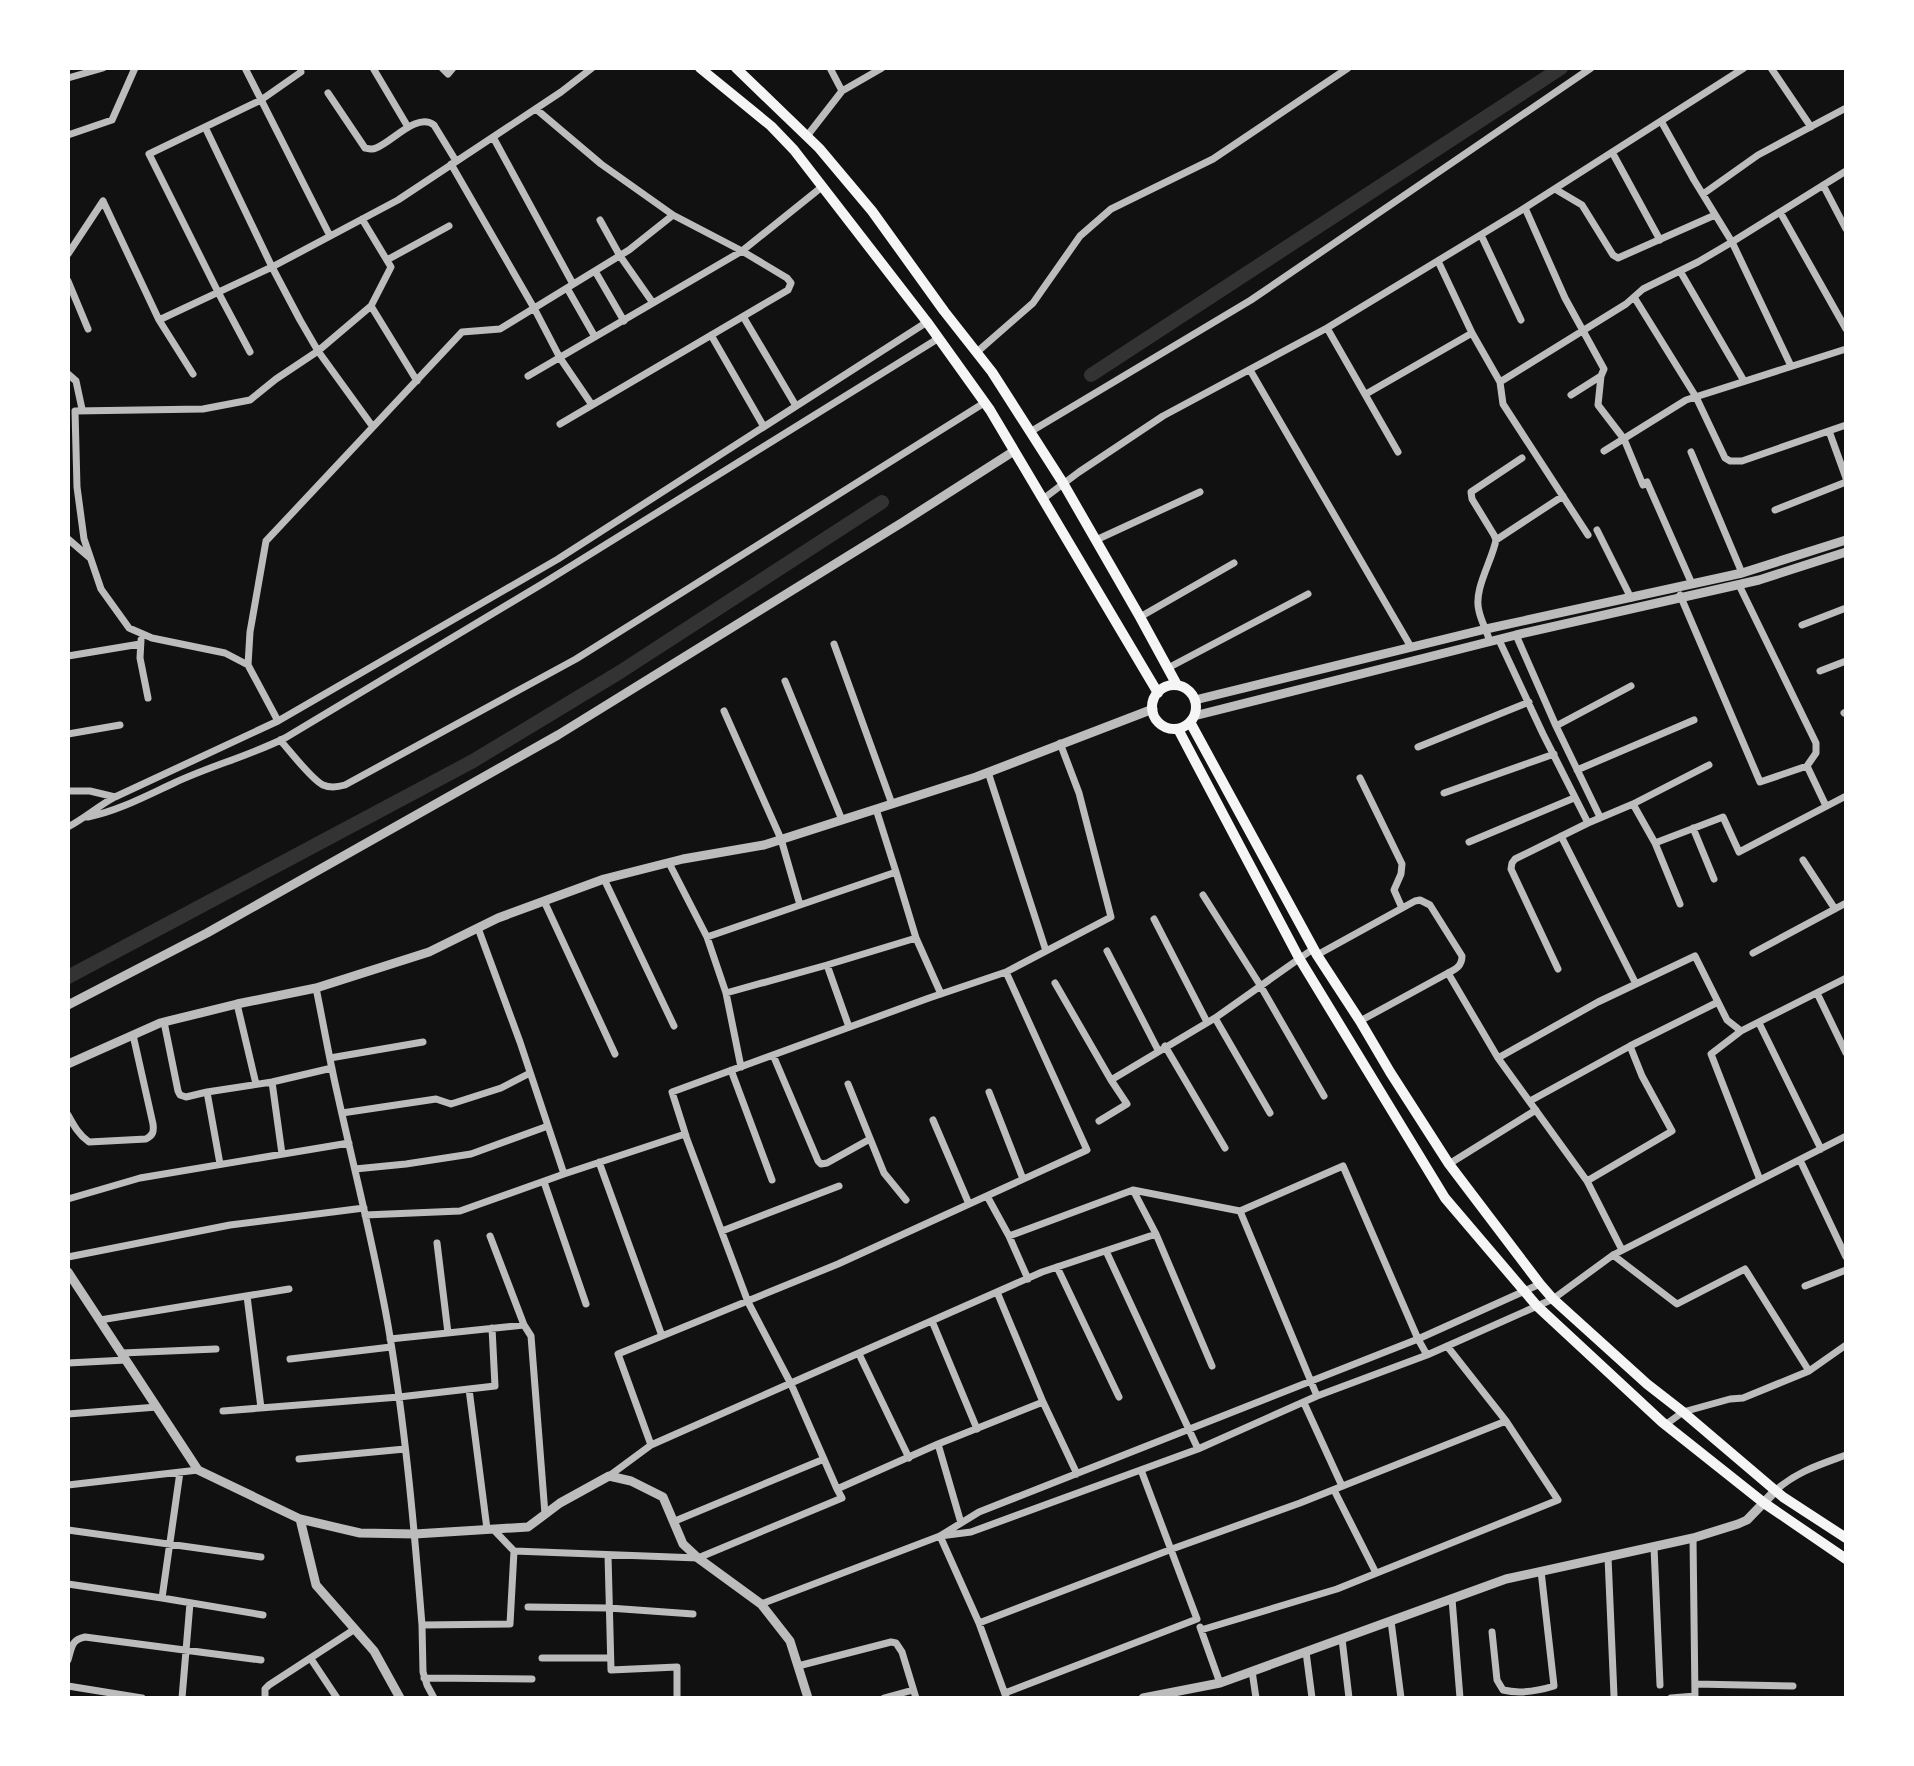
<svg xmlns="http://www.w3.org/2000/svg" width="1914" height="1766" viewBox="0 0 1914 1766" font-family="Manrope,sans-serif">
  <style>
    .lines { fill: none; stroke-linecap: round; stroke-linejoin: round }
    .canal { stroke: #333; stroke-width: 14 }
    .minor { stroke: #bcbcbc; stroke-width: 7 }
    .tertiary { stroke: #bcbcbc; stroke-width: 9 }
    .primary { stroke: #f5f5f5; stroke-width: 10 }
  </style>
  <rect width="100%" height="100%" fill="#111"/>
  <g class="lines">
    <!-- canal -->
    <path class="canal" d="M 1091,375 L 1561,68
      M 68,977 L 473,761 L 620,672 L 882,502"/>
    <!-- minor -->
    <path class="minor" d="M 245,68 L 330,236
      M 373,68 L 408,127
      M 442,68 L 448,74 L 453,68
      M 1771,68 L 1811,127
      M 68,78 L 103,68
      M 842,91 L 882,68
      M 328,93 L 365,148 C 369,149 372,150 376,148 C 392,142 417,112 434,125 L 456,161
      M 536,109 L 601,164 L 673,215 L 742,251 L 787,278 L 791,283 L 788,290 L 560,424
      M 205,127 L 272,267 L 300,320 L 318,351 L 373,427
      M 68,135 L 112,120 L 135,68
      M 807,136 L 842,91 L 830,68
      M 493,137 L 573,284
      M 1612,152 L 1660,240
      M 451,164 L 534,308 L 560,358 L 592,405
      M 1823,185 L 1846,229
      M 1555,189 L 1582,205 L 1613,255 L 1618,258 L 1715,215
      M 1703,194 L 1758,155 L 1846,108
      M 103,201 L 159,320 L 272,267 L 398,200 L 561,92 L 592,68
      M 1525,208 L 1565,298 L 1604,369 L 1601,376 L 1571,395
      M 1780,212 L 1846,329
      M 600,220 L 620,256 L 653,303
      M 1481,235 L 1521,320
      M 68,254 L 103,201
      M 387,260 L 449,226
      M 1438,261 L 1472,333
      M 595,271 L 624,321
      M 1680,271 L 1744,381
      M 68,281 L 88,329
      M 567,288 L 595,337
      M 1634,297 L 1696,397 L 1725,458 L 1730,461 L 1742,461 L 1846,425
      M 371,306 L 417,381
      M 744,318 L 796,406
      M 159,320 L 193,374
      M 1327,328 L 1398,452
      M 711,335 L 764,427
      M 250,352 L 218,292 L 149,154 L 261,100 L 301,72 L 300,68
      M 977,352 L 1033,303 L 1080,236 L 1111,209 L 1213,159 L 1348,68
      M 1791,366 L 1732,242 L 1846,171
      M 1250,370 L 1411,647
      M 68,374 L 76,381 L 82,409
      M 528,376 L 742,251 L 823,186
      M 1601,376 L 1598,405 L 1624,439 L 1643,485
      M 1500,382 L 1503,404 L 1588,535
      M 1366,394 L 1472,333 L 1500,382 L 1626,304 L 1643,289 L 1698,262 L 1732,242 L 1694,180 L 1661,121
      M 1829,431 L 1846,478
      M 1030,432 L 1251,300 L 1591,68
      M 1604,451 L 1686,400 L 1846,349
      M 1691,452 L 1742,573
      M 1647,482 L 1692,584
      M 1043,499 L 1079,472 L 1163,416 L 1327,328 L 1520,211 L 1744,68
      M 1775,510 L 1846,482
      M 1597,530 L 1631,598
      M 68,539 L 89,557
      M 1096,540 L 1200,492
      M 1496,540 L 1563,496
      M 1739,585 L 1816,743 L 1816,753 L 1807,766
      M 1680,595 L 1760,782 L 1807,766 L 1826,806
      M 1140,617 L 1234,563
      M 1802,625 L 1846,608
      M 1516,635 L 1556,726 L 1600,817
      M 141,640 L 140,658 L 148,698
      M 1499,640 L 1543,734 L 1588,823
      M 1490,642 C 1487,631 1481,621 1479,611 C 1473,590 1492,561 1496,540 L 1494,535 L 1472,499 L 1471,492 L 1522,458
      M 834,644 L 892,804
      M 68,656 L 140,644
      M 248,665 L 225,653 L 152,638 L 129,628 L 101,589 L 84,539 L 77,487 L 75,411 L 203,409 L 250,400 L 276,379 L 318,351 L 371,306 L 391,267 L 362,219
      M 1168,668 L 1308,594
      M 1820,671 L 1846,661
      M 785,681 L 842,820
      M 724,711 L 781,839 L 800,905
      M 1844,713 L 1846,712
      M 278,721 L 248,665 L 250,632 L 266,541 L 462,332 L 500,329 L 629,250 L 673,215
      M 1556,726 L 1631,686
      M 68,734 L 120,725
      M 280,740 C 290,751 311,779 323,785 C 330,788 338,787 345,785 L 576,659 L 984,403
      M 1418,747 L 1529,702
      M 1577,770 L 1694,720
      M 988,772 L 1046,951
      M 1360,778 L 1402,864 L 1401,874 L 1394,890 L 1402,908
      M 68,791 L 90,791 L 115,797
      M 1444,793 L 1554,754
      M 1633,804 L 1709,765
      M 876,809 L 896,872
      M 88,817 C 118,811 146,796 174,783 C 210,766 249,756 285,738 L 542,584 L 939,338
      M 68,827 C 85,818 98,806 115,797 L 278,721 L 558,559 L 927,322
      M 1693,828 L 1714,879
      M 1561,836 L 1636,984
      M 1469,842 L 1574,798
      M 1655,843 L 1680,904
      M 1803,860 L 1835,909
      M 669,863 L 707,937 L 896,872 L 916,938 L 827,965 L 726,993
      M 604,879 L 674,1026
      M 1203,895 L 1260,985 L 1324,1096
      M 544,901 L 615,1054
      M 1154,919 L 1207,1022
      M 707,937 L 726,993 L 741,1067
      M 916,938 L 941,994
      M 1107,951 L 1158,1050
      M 1753,953 L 1846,903
      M 1317,955 L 1415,901 L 1420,900 L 1430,905 L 1462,956 C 1462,966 1456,969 1448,973
      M 827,965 L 849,1027
      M 1558,969 L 1511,869 L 1512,863 L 1515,859 L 1588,823 L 1633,804 L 1655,843 L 1723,817 L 1739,852 L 1846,796
      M 1055,983 L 1111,1080
      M 316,988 C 323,1022 329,1057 337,1092 C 354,1169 374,1246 388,1325 C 405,1424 414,1525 422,1625 L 510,1624 L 514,1551
      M 1817,993 L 1846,1053
      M 237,1004 L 256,1084
      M 1215,1018 L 1270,1113
      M 1360,1021 L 1448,973 L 1498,1058 L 1587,1181 L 1672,1131 L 1642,1076 L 1630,1046
      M 164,1022 L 178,1091 L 180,1095 L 186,1097 L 207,1092 L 272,1082 L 332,1068
      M 1759,1023 L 1821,1149
      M 1741,1031 L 1711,1054 L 1760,1180
      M 1165,1046 L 1225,1148
      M 773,1055 L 818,1161 L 821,1164 L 827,1163 L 870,1139
      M 330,1058 L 423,1042
      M 1498,1058 L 1598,1002 L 1695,956 L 1727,1020 L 1741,1031 L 1846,978
      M 731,1070 L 772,1180
      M 272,1082 L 282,1154
      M 848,1084 L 884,1173 L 906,1200
      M 207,1092 L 220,1164
      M 989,1092 L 1023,1179
      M 1530,1101 L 1630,1046 L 1718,1002
      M 342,1113 L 436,1099 L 451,1104 L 501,1088 L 530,1073
      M 68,1115 C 74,1126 79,1135 89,1142 L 146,1139 C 153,1135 154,1132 153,1124 L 133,1035
      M 933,1120 L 969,1204
      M 1099,1121 L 1127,1104 L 1111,1080 L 1215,1018 L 1313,949
      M 686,1136 L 672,1092 L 929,998 L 1006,972
      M 1800,1160 L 1846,1257
      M 599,1162 L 662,1336
      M 1449,1164 L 1536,1110
      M 355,1169 L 406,1164 L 471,1154 L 548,1126
      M 1587,1181 L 1622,1250
      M 544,1182 L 586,1304
      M 1133,1190 L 1240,1211
      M 68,1199 L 140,1178 L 349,1143
      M 365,1215 L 460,1211 L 564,1174 L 520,1042 L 478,928
      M 722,1231 L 839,1186
      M 1156,1234 L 1212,1366
      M 490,1236 L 524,1325
      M 1009,1236 L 1028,1279
      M 437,1243 L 448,1333
      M 1106,1251 L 1198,1449
      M 1613,1255 L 1677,1304 L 1745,1269 L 1809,1371
      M 68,1257 L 230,1225 L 364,1208
      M 1057,1267 L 1119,1397
      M 1805,1286 L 1846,1270
      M 247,1296 L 261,1408
      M 100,1320 L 289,1289
      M 932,1321 L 977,1429
      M 390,1339 L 524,1325 L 531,1336 L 545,1514
      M 122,1353 L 216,1349
      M 859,1354 L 909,1458
      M 290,1359 L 391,1347
      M 68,1363 L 126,1360
      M 469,1389 L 487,1529
      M 1317,1396 L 1240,1211 L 1343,1166 L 1418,1339 L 1427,1355
      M 1043,1402 L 1077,1474
      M 1304,1403 L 1342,1486
      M 223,1411 L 399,1397 L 495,1386 L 492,1328
      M 68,1414 L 157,1407
      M 1665,1425 L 1683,1412 L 1730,1399 L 1743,1398 L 1809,1371 L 1846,1345
      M 938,1444 L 961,1523
      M 651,1445 L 618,1354 L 838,1264 L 1087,1150 L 1006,972 L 1111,917 L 1079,793 L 1060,743
      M 299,1459 L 405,1449
      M 180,1472 L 162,1598 L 263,1615
      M 609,1476 L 651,1445 L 1042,1272 L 1156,1234 L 1133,1190 L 1009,1236 L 987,1196
      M 68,1485 L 198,1470
      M 837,1489 L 938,1444 L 1043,1402 L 997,1292
      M 1334,1490 L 1376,1573
      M 1776,1490 C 1798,1471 1819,1465 1846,1455
      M 675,1521 L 824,1459
      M 493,1529 L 514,1551 L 698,1558 L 842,1498 L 837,1489 L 791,1384 L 748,1302 L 685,1134 L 564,1174
      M 68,1530 L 261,1557
      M 940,1536 L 971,1532 L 1198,1449 L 1317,1396 L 1427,1355 L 1553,1299 L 1613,1255 L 1846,1136
      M 940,1536 L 979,1623 L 1006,1697
      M 1693,1538 L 1695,1698
      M 1654,1547 L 1660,1685
      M 608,1555 L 611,1670 L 677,1667 L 677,1698
      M 1608,1557 L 1614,1696
      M 68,1584 L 162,1598
      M 1452,1599 L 1460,1698
      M 761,1604 L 940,1536 L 979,1512 L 1418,1339 L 1540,1284
      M 528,1607 L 609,1608 L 693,1614
      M 1391,1621 L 1401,1698
      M 979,1623 L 1172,1549 L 1300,1503 L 1506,1421 L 1447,1346
      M 422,1625 L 423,1672 L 427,1685 L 434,1698
      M 1200,1627 L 1220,1683
      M 1201,1630 L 1337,1589 L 1558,1500 L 1506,1421
      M 1492,1632 L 1497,1680 L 1503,1690 C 1519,1694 1538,1691 1554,1686 L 1541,1571
      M 1342,1639 L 1349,1698
      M 1306,1652 L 1312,1698
      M 542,1658 L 610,1658
      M 311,1659 L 337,1698
      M 68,1660 C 72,1647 71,1640 85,1637 L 261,1660
      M 798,1666 L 891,1642 L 896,1643 L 902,1652 L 916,1698
      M 1252,1671 L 1256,1698
      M 424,1678 L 532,1679
      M 1695,1684 L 1793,1686
      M 68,1686 L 142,1698
      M 1005,1693 L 1197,1619 L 1141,1470
      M 182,1698 L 190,1603
      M 265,1698 L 265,1689 L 269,1685 L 355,1629
      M 884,1698 L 913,1690
      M 1671,1698 L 1695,1696"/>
    <!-- tertiary -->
    <path class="tertiary" d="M 1195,700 L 1486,629 L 1742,573 L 1846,540
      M 1194,716 L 1516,635 L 1759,580 L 1846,552
      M 68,1005 L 207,933 L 558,735 L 903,522 L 1014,451
      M 68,1064 L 160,1023 L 237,1004 L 316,988 L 429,952 L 498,918 L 604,879 L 683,859 L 764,845 L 976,777 L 1153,709
      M 68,1272 L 198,1470 L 300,1519 L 360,1533 L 415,1534 L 528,1527 L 560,1503 L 609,1476 L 631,1481 L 663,1497 L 683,1544 L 698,1558 L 761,1604 L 790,1641 L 808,1698
      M 300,1519 L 316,1585 L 374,1651 L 400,1698
      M 1143,1698 L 1220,1683 L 1506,1579 L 1693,1538 L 1738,1524 L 1747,1520 L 1776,1490"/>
    <!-- primary -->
    <path class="primary" d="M 700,68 L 771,126 L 794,150 L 927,322 L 990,410 L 1158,693
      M 736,68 L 819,148 L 872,211 L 944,311 L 992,372 L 1063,483 L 1140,617 L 1177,685
      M1152 707a22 22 0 1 1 44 0a22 22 0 1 1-44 0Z
      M 1190,722 L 1317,955 L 1360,1021 L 1390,1072 L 1449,1164 L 1540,1284 L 1553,1299 L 1647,1384 L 1683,1412 L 1783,1497 L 1846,1538
      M 1178,729 L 1299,958 L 1445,1198 L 1537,1306 L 1662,1422 L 1764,1503 L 1846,1559"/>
  </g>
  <!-- border -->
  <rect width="1914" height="1766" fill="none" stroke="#ffffff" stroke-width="140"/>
</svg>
